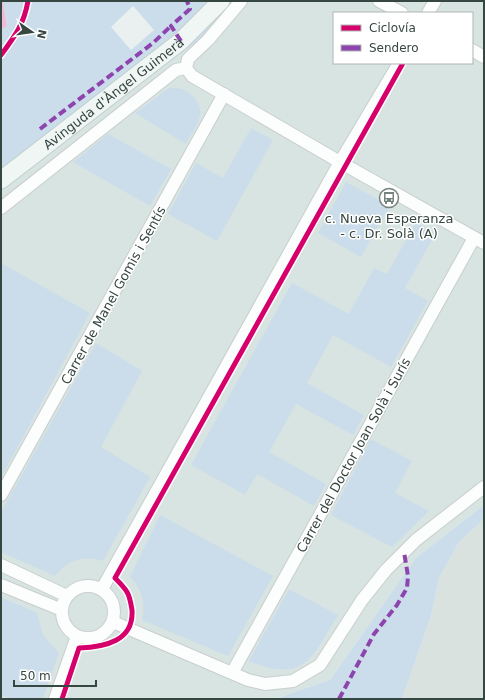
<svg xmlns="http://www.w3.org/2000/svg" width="485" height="700" viewBox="0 0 485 700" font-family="'DejaVu Sans',sans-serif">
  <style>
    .residential { fill: #d8e4e1; fill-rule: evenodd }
    .industrial { fill: #dae2df }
    .green { fill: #cbddeb; fill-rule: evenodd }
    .water { fill: #eebcd9 }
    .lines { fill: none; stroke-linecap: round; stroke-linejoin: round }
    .street-casing { stroke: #c8cecd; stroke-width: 14 }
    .secondary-casing { stroke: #c1cfcc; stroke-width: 19 }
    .street { stroke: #fcfdfd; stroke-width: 12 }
    .secondary { stroke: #eff6f4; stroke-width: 17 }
    .quiet { stroke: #8e44ad; stroke-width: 4; stroke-dasharray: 8 4; stroke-linecap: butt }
    .cycleway-casing { stroke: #fff; stroke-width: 8 }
    .cycleway { stroke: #d6006c; stroke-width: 5 }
    .labels { text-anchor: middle; stroke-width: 3; stroke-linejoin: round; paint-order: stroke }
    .street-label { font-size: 13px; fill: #364640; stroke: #fff }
    .poi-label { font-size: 13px; fill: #364640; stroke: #fff }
  </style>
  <rect width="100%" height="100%" fill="#eaf0ef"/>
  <!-- residential -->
  <path class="residential" d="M 232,1 L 484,1 L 484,505 L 416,558 L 330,680 L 283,696 L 282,699 L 1,699 L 1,190 L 200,39 ZM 334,13 L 472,13 L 472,63 L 334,63 Z"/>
  <!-- industrial -->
  <path class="industrial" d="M 484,519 L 484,699 L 402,699 L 431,616 L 439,578 L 459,542 Z"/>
  <!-- green -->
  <path class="green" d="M 3,1 L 232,1 L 200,39 L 1,190 L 1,29 L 7,25 ZM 133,6 L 154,30 L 131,50 L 111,27 Z
    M 169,88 C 173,88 178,88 182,89 C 192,93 203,105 200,116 C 198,125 190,135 186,144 L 135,113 Z
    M 251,128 L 273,140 L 217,241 L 168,214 L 196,163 L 223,178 Z
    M 108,134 L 171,169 L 150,206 L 73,162 Z
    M 346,182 L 390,206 L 361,257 L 318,233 Z
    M 416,222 L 436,233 L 405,288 L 428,301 L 391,367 L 333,335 L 307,383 L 364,415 L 353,435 L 296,404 L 269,452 L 326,484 L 314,506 L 257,474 L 245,495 L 191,465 L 292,283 L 349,314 L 374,268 L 387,274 Z
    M 1,263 L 90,313 L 1,478 Z
    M 96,343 L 142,371 L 101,447 L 150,477 L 103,561 C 84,555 68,560 55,576 L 1,552 L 1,512 Z
    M 371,439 L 412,461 L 395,493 L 429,511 L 392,547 L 331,515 Z
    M 484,505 L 484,519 L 459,542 L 439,578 L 431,616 L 402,699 L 282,699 L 283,696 L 330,680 L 416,558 Z
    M 160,515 L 273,576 L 228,656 L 142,620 C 146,603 142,589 130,577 Z
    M 289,589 L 338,615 C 312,658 304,684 249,661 Z
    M 1,597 L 37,613 L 43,635 L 59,653 L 43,699 L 11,699 L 1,695 Z"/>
  <!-- water -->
  <path class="water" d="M 1,1 L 3,1 L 7,26 L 1,29 Z"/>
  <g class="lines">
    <!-- street casing -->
    <g class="street-casing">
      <path id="street" d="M 379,1 L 402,13
        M 428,13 L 435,1
        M 472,50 L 484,57
        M 186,68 L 192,76 L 345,165 L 484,243
        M 186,68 L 188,59 L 208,40 L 241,1
        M 1,208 L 176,70 L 186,68
        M 1,495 L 224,94
        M 1,565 L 67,596
        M 1,585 L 62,610
        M62 612a26 26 0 1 1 52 0a26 26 0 1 1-52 0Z
        M 102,589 L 340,162 L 399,63
        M 113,622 L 248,680 L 265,684 L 293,681 L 320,665 L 362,600 L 386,570 L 416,540 L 484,487
        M 232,673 L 474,238
        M 55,699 L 77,636"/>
    </g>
    <!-- secondary casing -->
    <g class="secondary-casing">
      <g id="secondary">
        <path id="s1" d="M 1,180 L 181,41 L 221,1"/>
      </g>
    </g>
    <!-- street -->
    <use href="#street" class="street"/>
    <!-- secondary -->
    <use href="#secondary" class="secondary"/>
    <!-- quiet -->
    <path class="quiet" d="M 181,41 L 171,26 L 190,9 L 187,1
      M 40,129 L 153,43 L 171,26
      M 339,699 L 374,634 L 397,605 L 407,588 L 408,576 L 404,552"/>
    <!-- cycleway casing -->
    <g class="cycleway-casing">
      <path id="cycleway" d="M 1,55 C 15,36 24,24 28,1
        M 62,699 L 79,648 C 105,647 134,641 132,610 C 131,604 130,597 127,592 C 124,587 119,582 115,578 L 403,63"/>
    </g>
    <!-- cycleway -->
    <use href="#cycleway" class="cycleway"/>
  </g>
  <!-- icons -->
  <defs>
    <g id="bus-ring" transform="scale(1)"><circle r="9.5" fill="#fff" stroke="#75827d" stroke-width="1.5"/><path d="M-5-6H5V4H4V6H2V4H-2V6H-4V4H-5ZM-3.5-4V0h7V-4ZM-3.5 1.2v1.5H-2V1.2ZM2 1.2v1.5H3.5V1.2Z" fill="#75827d"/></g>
  </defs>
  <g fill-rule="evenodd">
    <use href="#bus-ring" x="389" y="198"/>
  </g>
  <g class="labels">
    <!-- street labels -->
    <g class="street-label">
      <text dy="5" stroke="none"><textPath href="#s1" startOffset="142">Avinguda d'Àngel Guimerà</textPath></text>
      <text transform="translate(113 295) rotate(-61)" y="5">Carrer de Manel Gomis i Sentís</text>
      <text transform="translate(353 455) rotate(-61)" y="5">Carrer del Doctor Joan Solà i Surís</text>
    </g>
    <!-- poi labels -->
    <g class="poi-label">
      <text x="389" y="223">c. Nueva Esperanza<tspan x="389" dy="15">- c. Dr. Solà (A)</tspan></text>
    </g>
  </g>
  <!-- border -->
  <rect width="485" height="700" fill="none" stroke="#364640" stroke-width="4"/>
  <!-- legend -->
  <rect x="333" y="12" width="140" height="52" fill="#ffffff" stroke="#afb5b3"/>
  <rect x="341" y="25" width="20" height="6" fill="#d6006c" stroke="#afb5b3"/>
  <text x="369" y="32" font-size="12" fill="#364640">Ciclovía</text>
  <rect x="341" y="45" width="20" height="6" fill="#8e44ad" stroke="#afb5b3"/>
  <text x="369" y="52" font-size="12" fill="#364640">Sendero</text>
  <!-- north arrow -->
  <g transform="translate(32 32) rotate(103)" stroke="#ffffff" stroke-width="3" paint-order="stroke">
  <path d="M0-3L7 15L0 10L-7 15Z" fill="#364640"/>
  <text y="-6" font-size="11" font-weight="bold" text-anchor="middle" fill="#364640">N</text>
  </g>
  <!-- scale -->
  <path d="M14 680v6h82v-6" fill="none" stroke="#364640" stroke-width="2"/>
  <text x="20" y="680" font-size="12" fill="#364640" stroke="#ffffff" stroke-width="3" paint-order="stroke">50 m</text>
</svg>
